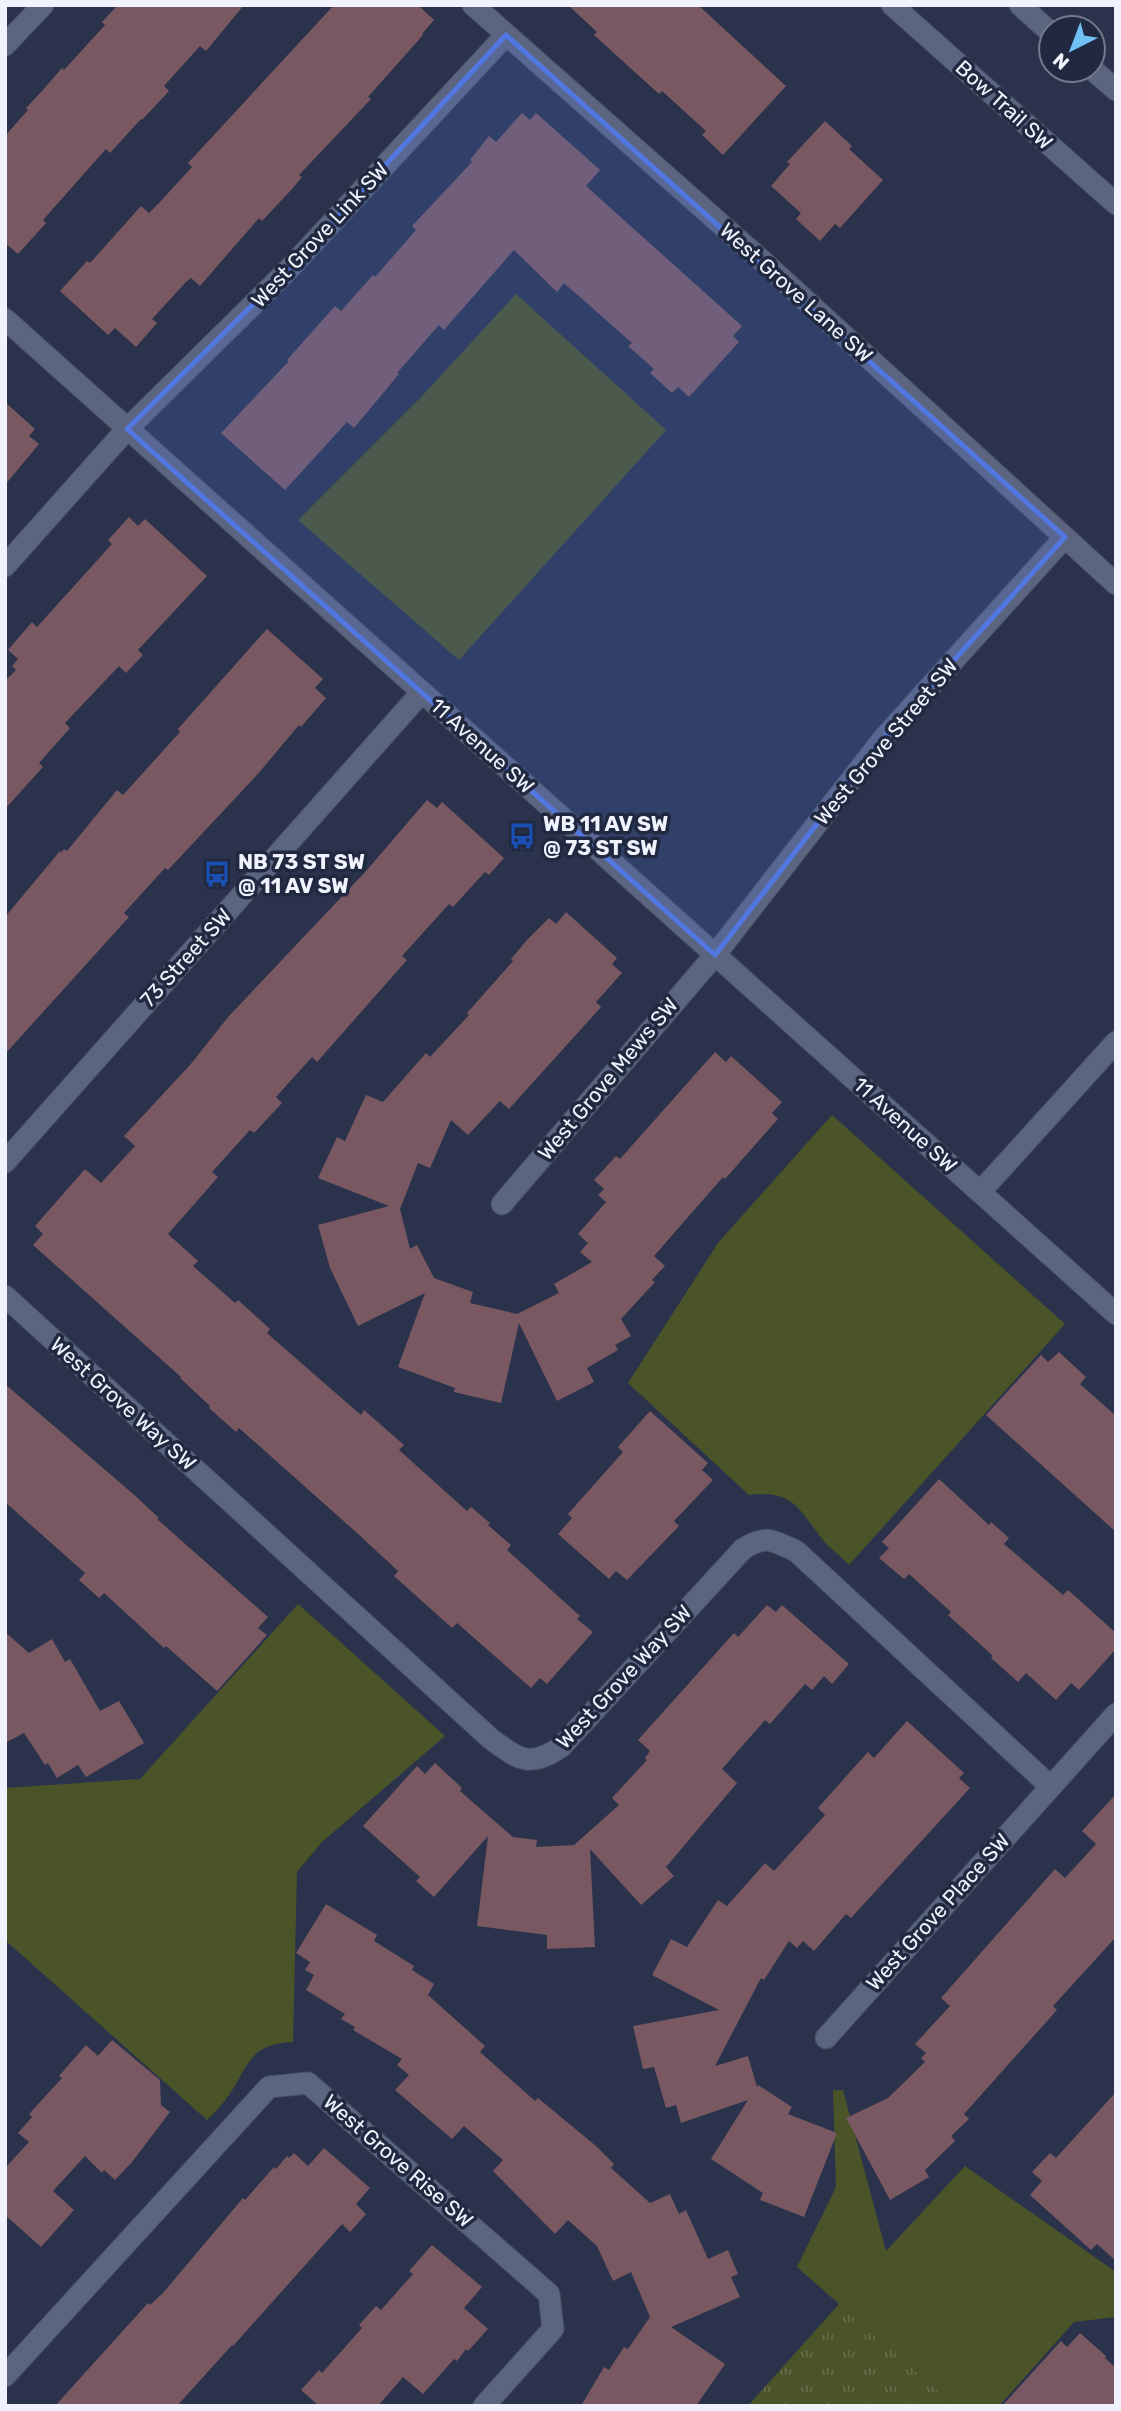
<svg xmlns="http://www.w3.org/2000/svg" width="1121" height="2411" viewBox="0 0 1121 2411" font-family="Rubik,sans-serif">
  <style>
    .grass { fill: url(#grass-tufts) }
    .green { fill: #4b5329 }
    .building { fill: #795862 }
    .lines { fill: none; stroke-linecap: round; stroke-linejoin: round }
    .minor-casing { stroke: #484e62; stroke-width: 23 }
    .tertiary-casing { stroke: #484e62; stroke-width: 23 }
    .secondary-casing { stroke: #484e62; stroke-width: 23 }
    .minor { stroke: #5b6580; stroke-width: 21 }
    .tertiary { stroke: #5b6580; stroke-width: 21 }
    .secondary { stroke: #5b6580; stroke-width: 21 }
    .marked { fill: #5277e1; fill-opacity: 0.2; stroke: #5277e1; stroke-width: 5; stroke-linejoin: round }
    .labels { text-anchor: middle; stroke-width: 7; stroke-linejoin: round; paint-order: stroke }
    .street-label { font-size: 21px; fill: #f0f3fd; stroke: #212940 }
    .poi-label { font-size: 21px; font-weight: bold; fill: #f0f3fd; stroke: #212940; text-anchor: start }
  </style>
  <defs>
    <pattern id="grass-tufts" width="24" height="20" patternUnits="userSpaceOnUse" patternTransform="scale(1.75)"><rect width="24" height="20" fill="#4b5329"/><path d="M3 7l-1-3M5 7V3M7 7l1-3M15 17l-1-3M17 17v-4M19 17l1-3" fill="none" stroke="#656c49"/></pattern>
  </defs>
  <rect width="100%" height="100%" fill="#2a334b"/>
  <!-- grass -->
  <path class="grass" d="M 840,2303 L 955,2406 L 748,2406 Z"/>
  <!-- green -->
  <path class="green" d="M 516,294 L 666,430 L 459,660 L 298,520 L 422,396 Z
    M 832,1115 L 1065,1324 L 849,1565 C 843,1558 835,1552 828,1546 C 802,1517 798,1488 749,1495 L 628,1383 L 718,1243 Z
    M 298,1604 L 445,1736 L 322,1842 L 297,1872 L 293,2042 C 249,2044 249,2065 229,2095 C 223,2104 215,2112 207,2120 L 5,1940 L 5,1788 L 140,1779 Z
    M 833,2090 L 843,2090 L 886,2251 L 965,2166 L 1116,2272 L 1116,2317 L 1074,2322 L 999,2406 L 955,2406 L 797,2267 L 836,2187 Z"/>
  <!-- building -->
  <path class="building" d="M 118,5 L 244,5 L 206,51 L 200,46 L 164,86 L 169,91 L 142,120 L 141,119 L 110,153 L 106,149 L 43,220 L 46,223 L 18,254 L 5,243 L 5,136 L 28,110 L 26,108 L 42,91 L 62,68 L 64,70 L 105,25 L 102,22 Z
    M 334,5 L 418,5 L 434,20 L 422,34 L 423,35 L 368,97 L 371,99 L 299,175 L 302,177 L 293,188 L 262,221 L 259,218 L 200,286 L 191,278 L 186,282 L 152,319 L 157,323 L 136,347 L 115,328 L 108,335 L 60,291 L 87,261 L 90,263 L 141,206 L 149,213 L 158,204 L 192,167 L 188,163 Z
    M 568,5 L 698,5 L 786,86 L 723,155 L 702,135 L 706,131 L 662,91 L 659,94 L 594,35 L 597,32 Z
    M 522,113 L 530,120 L 536,113 L 600,170 L 586,186 L 742,326 L 733,336 L 739,342 L 689,397 L 678,387 L 672,393 L 650,373 L 654,369 L 628,346 L 632,343 L 564,283 L 557,292 L 514,250 L 444,330 L 439,325 L 397,373 L 399,374 L 354,428 L 347,422 L 285,490 L 221,433 L 289,361 L 287,360 L 335,306 L 341,311 L 373,275 L 375,277 L 416,230 L 412,226 L 472,162 L 470,160 L 489,136 L 496,142 Z
    M 825,121 L 852,146 L 849,149 L 883,180 L 840,228 L 835,224 L 820,241 L 796,219 L 801,213 L 771,186 L 790,164 L 787,162 Z
    M 5,402 L 35,429 L 29,436 L 39,444 L 5,485 Z
    M 129,517 L 138,526 L 145,519 L 207,576 L 138,650 L 143,655 L 126,673 L 119,666 L 65,723 L 70,728 L 39,763 L 43,767 L 5,809 L 5,681 L 16,670 L 12,666 L 18,659 L 8,650 L 32,622 L 37,627 L 112,544 L 108,540 Z
    M 267,629 L 323,679 L 315,688 L 326,698 L 301,727 L 299,725 L 257,775 L 168,870 L 165,868 L 124,913 L 129,917 L 5,1054 L 5,917 L 60,851 L 61,853 L 64,849 L 67,851 L 117,790 L 123,795 L 180,732 L 178,729 Z
    M 427,800 L 437,808 L 442,802 L 504,858 L 489,875 L 485,872 L 453,907 L 449,904 L 402,956 L 407,960 L 317,1062 L 312,1057 L 276,1097 L 282,1103 L 254,1133 L 250,1130 L 212,1172 L 218,1177 L 168,1234 L 198,1261 L 193,1266 L 235,1303 L 238,1300 L 270,1329 L 267,1333 L 323,1382 L 361,1415 L 364,1410 L 404,1445 L 399,1450 L 467,1511 L 471,1507 L 490,1523 L 488,1525 L 511,1545 L 507,1550 L 580,1616 L 577,1619 L 593,1632 L 547,1684 L 540,1678 L 531,1688 L 457,1623 L 452,1628 L 394,1576 L 398,1571 L 357,1533 L 239,1428 L 236,1432 L 209,1408 L 210,1406 L 180,1378 L 181,1377 L 33,1245 L 43,1234 L 35,1226 L 85,1169 L 101,1183 L 135,1146 L 124,1136 L 190,1065 L 229,1016 L 367,870 Z
    M 566,912 L 617,958 L 612,964 L 622,973 L 596,1002 L 601,1007 L 509,1109 L 500,1101 L 468,1135 L 451,1120 L 430,1168 L 418,1163 L 400,1209 L 410,1249 L 417,1245 L 434,1278 L 473,1292 L 470,1303 L 517,1314 L 559,1293 L 554,1284 L 592,1262 L 580,1252 L 588,1243 L 578,1234 L 606,1202 L 598,1195 L 604,1189 L 594,1180 L 616,1156 L 620,1159 L 715,1052 L 726,1062 L 731,1056 L 782,1102 L 772,1113 L 778,1119 L 725,1179 L 723,1177 L 654,1256 L 665,1266 L 652,1280 L 655,1282 L 621,1319 L 631,1336 L 615,1345 L 618,1350 L 587,1368 L 594,1382 L 557,1401 L 519,1323 L 501,1403 L 454,1392 L 455,1388 L 398,1367 L 425,1293 L 358,1326 L 330,1268 L 318,1225 L 389,1206 L 318,1178 L 337,1137 L 345,1141 L 366,1095 L 383,1102 L 426,1053 L 430,1057 L 469,1015 L 467,1013 L 513,961 L 511,959 L 527,940 L 549,918 L 556,924 Z
    M 1059,1352 L 1086,1377 L 1080,1384 L 1116,1416 L 1116,1532 L 986,1415 L 1041,1355 L 1048,1362 Z
    M 5,1384 L 132,1493 L 159,1518 L 157,1519 L 268,1617 L 258,1628 L 267,1635 L 217,1691 L 166,1646 L 164,1648 L 104,1593 L 99,1598 L 79,1580 L 85,1573 L 5,1502 Z
    M 650,1411 L 708,1463 L 702,1470 L 713,1480 L 674,1521 L 679,1526 L 627,1580 L 616,1571 L 609,1579 L 558,1534 L 572,1518 L 568,1514 L 623,1452 L 618,1447 Z
    M 939,1479 L 989,1525 L 991,1522 L 1009,1538 L 1004,1544 L 1063,1595 L 1068,1590 L 1116,1633 L 1116,1649 L 1079,1690 L 1071,1683 L 1056,1700 L 1026,1673 L 1018,1682 L 991,1658 L 993,1656 L 948,1615 L 951,1612 L 909,1574 L 904,1579 L 879,1558 L 889,1548 L 882,1542 Z
    M 767,1605 L 776,1612 L 782,1605 L 849,1664 L 832,1684 L 824,1676 L 812,1690 L 805,1684 L 770,1724 L 765,1720 L 722,1769 L 737,1783 L 666,1867 L 674,1876 L 641,1905 L 590,1849 L 595,1947 L 547,1949 L 547,1935 L 477,1926 L 488,1836 L 434,1897 L 416,1881 L 420,1877 L 363,1826 L 417,1766 L 425,1774 L 435,1763 L 462,1788 L 460,1791 L 513,1837 L 537,1840 L 536,1847 L 574,1845 L 619,1805 L 612,1798 L 647,1760 L 645,1758 L 650,1751 L 638,1740 L 734,1633 L 738,1637 Z
    M 5,1632 L 29,1653 L 52,1639 L 65,1662 L 70,1659 L 100,1711 L 119,1701 L 144,1743 L 86,1777 L 78,1765 L 57,1778 L 48,1763 L 45,1765 L 24,1733 L 5,1743 Z
    M 907,1721 L 964,1773 L 959,1778 L 970,1788 L 851,1918 L 846,1914 L 814,1951 L 803,1941 L 797,1948 L 789,1941 L 764,1980 L 761,1978 L 715,2066 L 748,2056 L 757,2087 L 758,2085 L 792,2107 L 788,2114 L 837,2133 L 804,2217 L 760,2200 L 763,2193 L 711,2159 L 748,2100 L 681,2123 L 676,2105 L 666,2108 L 654,2067 L 643,2069 L 633,2026 L 719,2010 L 652,1975 L 671,1939 L 687,1947 L 718,1900 L 727,1906 L 765,1863 L 774,1871 L 825,1815 L 818,1808 L 850,1772 L 868,1752 L 874,1758 Z
    M 1116,1794 L 1116,1937 L 1053,2006 L 1057,2010 L 964,2114 L 969,2119 L 951,2136 L 955,2141 L 925,2170 L 929,2177 L 890,2200 L 846,2118 L 888,2098 L 925,2062 L 921,2058 L 926,2053 L 915,2044 L 950,2006 L 941,1998 L 1055,1869 L 1065,1878 L 1096,1844 L 1082,1831 Z
    M 326,1904 L 377,1935 L 374,1941 L 414,1966 L 412,1970 L 434,1984 L 428,1995 L 485,2046 L 480,2052 L 535,2101 L 538,2098 L 596,2146 L 614,2164 L 611,2168 L 650,2203 L 670,2194 L 679,2214 L 686,2210 L 708,2259 L 728,2250 L 738,2274 L 731,2277 L 740,2297 L 671,2327 L 725,2364 L 696,2406 L 581,2406 L 604,2367 L 609,2370 L 624,2347 L 628,2349 L 650,2317 L 631,2272 L 613,2281 L 597,2246 L 568,2220 L 555,2234 L 493,2171 L 503,2160 L 464,2126 L 452,2139 L 395,2090 L 409,2075 L 397,2065 L 402,2059 L 353,2030 L 355,2027 L 341,2019 L 345,2014 L 306,1990 L 314,1975 L 305,1970 L 310,1962 L 296,1953 Z
    M 112,2040 L 160,2080 L 161,2105 L 170,2112 L 132,2162 L 115,2180 L 104,2170 L 102,2173 L 85,2156 L 53,2191 L 74,2210 L 41,2247 L 5,2215 L 5,2168 L 29,2142 L 18,2133 L 32,2117 L 29,2114 L 62,2078 L 59,2076 L 86,2045 L 98,2056 Z
    M 1116,2092 L 1116,2261 L 1097,2244 L 1091,2250 L 1030,2195 L 1042,2181 L 1032,2172 L 1050,2153 L 1056,2158 Z
    M 324,2148 L 370,2188 L 356,2204 L 366,2214 L 350,2232 L 342,2224 L 233,2346 L 232,2345 L 177,2406 L 55,2406 L 148,2303 L 150,2305 L 163,2293 L 243,2198 L 245,2200 L 274,2167 L 276,2169 L 287,2156 L 289,2158 L 294,2153 L 308,2166 Z
    M 432,2245 L 482,2287 L 464,2308 L 488,2329 L 468,2351 L 466,2349 L 457,2361 L 454,2359 L 423,2394 L 403,2377 L 378,2406 L 319,2406 L 301,2390 L 319,2370 L 322,2373 L 362,2328 L 359,2325 L 376,2306 L 381,2310 L 413,2274 L 409,2271 Z
    M 1080,2333 L 1106,2356 L 1105,2358 L 1116,2368 L 1116,2406 L 1002,2406 L 1061,2341 L 1067,2347 Z"/>
  <g class="lines">
    <!-- minor casing -->
    <g class="minor-casing">
      <path id="minor" d="M 473,5 L 767,265 L 1116,584
        M 5,45 L 43,5
        M 5,319 L 422,692
        M 5,566 L 127,429 L 288,270 L 506,35
        M 980,1192 L 1116,1042
        M 502,1204 L 715,955 L 883,739 L 1065,537
        M 5,1296 L 491,1739 C 520,1760 529,1768 561,1747 L 743,1549 C 766,1534 773,1541 796,1551 L 1050,1786
        M 826,2038 L 1116,1714
        M 5,2376 L 269,2087 L 308,2083 L 549,2294 L 553,2329 L 484,2406"/>
    </g>
    <!-- tertiary casing -->
    <g class="tertiary-casing">
      <path id="tertiary" d="M 5,1162 L 422,692 L 1116,1314"/>
    </g>
    <!-- secondary casing -->
    <g class="secondary-casing">
      <path id="secondary" d="M 892,5 L 1116,204
        M 1020,5 L 1051,33
        M 1093,70 L 1116,90"/>
    </g>
    <!-- minor -->
    <use href="#minor" class="minor"/>
    <!-- tertiary -->
    <use href="#tertiary" class="tertiary"/>
    <!-- secondary -->
    <use href="#secondary" class="secondary"/>
  </g>
  <!-- marked area -->
  <path class="marked" d="M 506,35 L 1065,537 L 883,739 L 715,955 L 127,429 L 288,270 Z"/>
  <!-- icons -->
  <defs>
    <g id="bus-bare" transform="scale(2.1)"><path d="M-5-6H5V4H4V6H2V4H-2V6H-4V4H-5ZM-3.5-4V0h7V-4ZM-3.5 1.2v1.5H-2V1.2ZM2 1.2v1.5H3.5V1.2Z" fill="#1a4fb4" stroke="#212940" stroke-width="2.5" paint-order="stroke"/></g>
  </defs>
  <g fill-rule="evenodd">
    <use href="#bus-bare" x="522" y="836"/>
    <use href="#bus-bare" x="217" y="874"/>
  </g>
  <g class="labels">
    <!-- street labels -->
    <g class="street-label">
      <text transform="translate(1004 105) rotate(42)" y="7">Bow Trail SW</text>
      <text transform="translate(320 235) rotate(-47)" y="7">West Grove Link SW</text>
      <text transform="translate(796 293) rotate(42)" y="7">West Grove Lane SW</text>
      <text transform="translate(886 742) rotate(-50)" y="7">West Grove Street SW</text>
      <text transform="translate(482 746) rotate(42)" y="7">11 Avenue SW</text>
      <text transform="translate(186 958) rotate(-48)" y="7">73 Street SW</text>
      <text transform="translate(608 1079) rotate(-50)" y="7">West Grove Mews SW</text>
      <text transform="translate(905 1125) rotate(42)" y="7">11 Avenue SW</text>
      <text transform="translate(123 1404) rotate(42)" y="7">West Grove Way SW</text>
      <text transform="translate(624 1677) rotate(-47)" y="7">West Grove Way SW</text>
      <text transform="translate(938 1912) rotate(-48)" y="7">West Grove Place SW</text>
      <text transform="translate(398 2161) rotate(41)" y="7">West Grove Rise SW</text>
    </g>
    <!-- poi labels -->
    <g class="poi-label">
      <text x="543" y="831">WB 11 AV SW<tspan x="543" dy="24">@ 73 ST SW</tspan></text>
      <text x="238" y="869">NB 73 ST SW<tspan x="238" dy="24">@ 11 AV SW</tspan></text>
    </g>
  </g>
  <!-- border -->
  <rect width="1121" height="2411" fill="none" stroke="#f0f3fd" stroke-width="14"/>
  <!-- north arrow -->
  <g transform="translate(1072 49) rotate(222)"><circle r="33" fill="#212940" stroke="#747a8c" stroke-width="2"/>
  <path d="M0-5L12 26L0 18L-12 26Z" fill="#72c1f5"/>
  <text y="-10" font-size="19" font-weight="bold" text-anchor="middle" fill="#f0f3fd">N</text>
  </g>
</svg>
